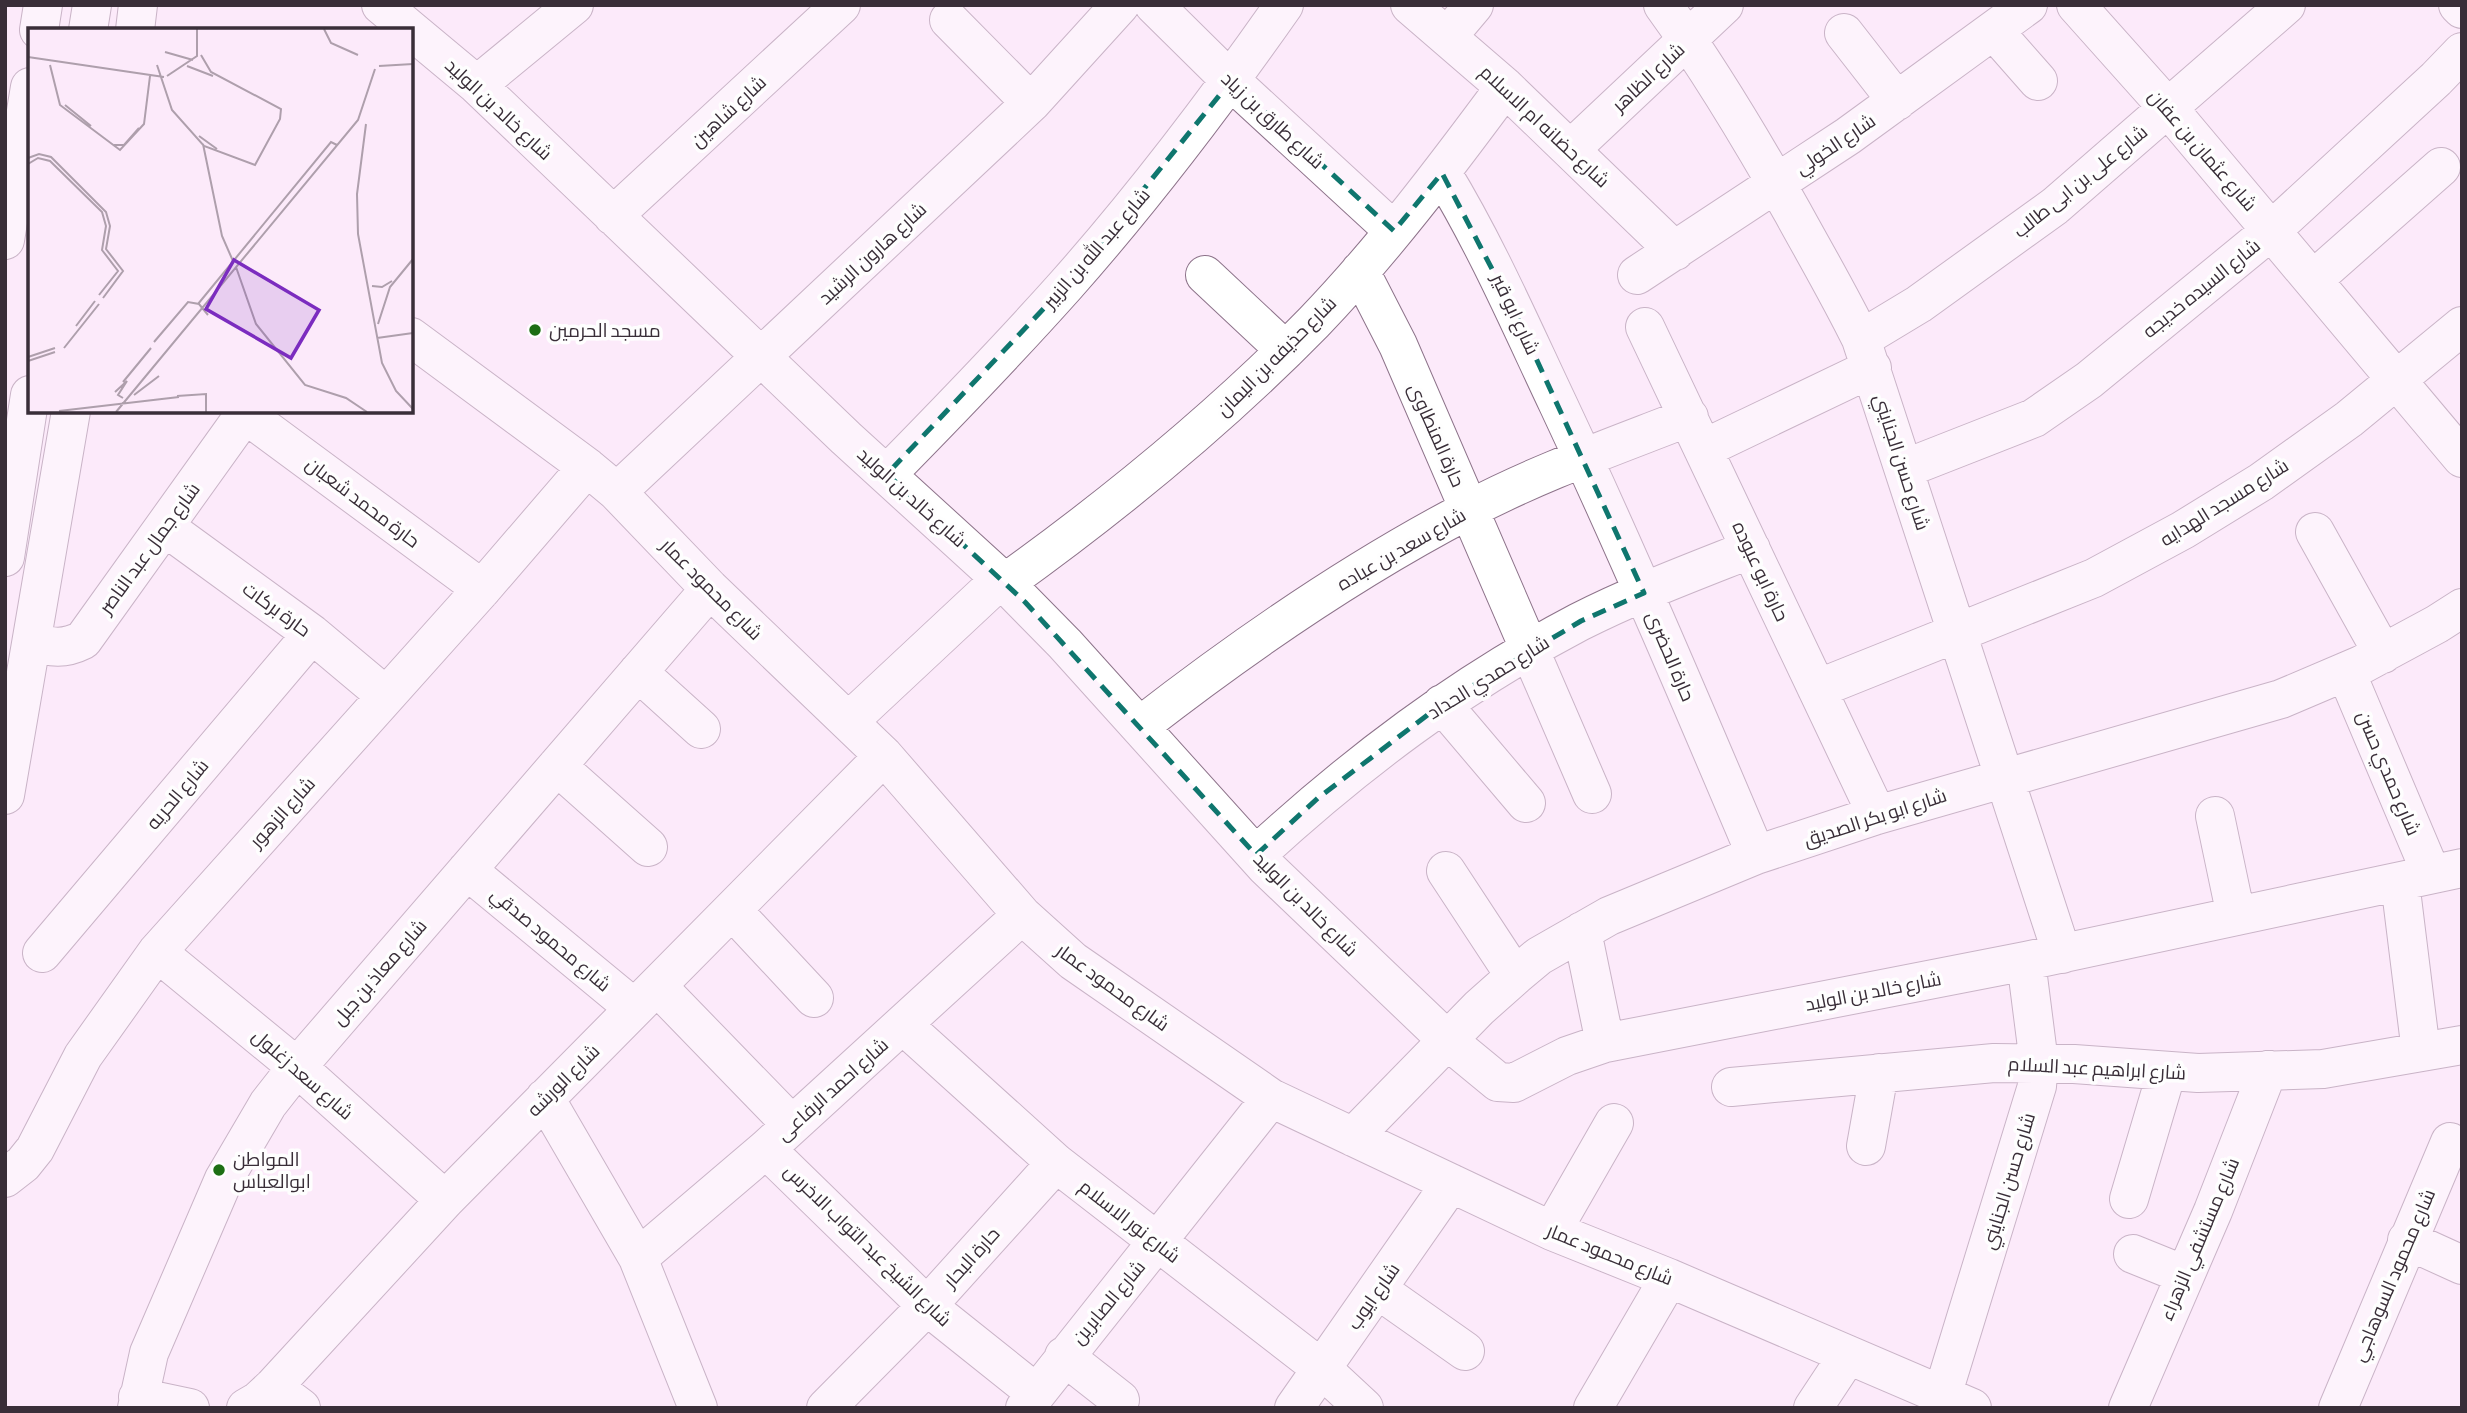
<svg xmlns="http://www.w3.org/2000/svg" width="2467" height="1413" viewBox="0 0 2467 1413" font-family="'Sofia Sans Condensed',Cairo,sans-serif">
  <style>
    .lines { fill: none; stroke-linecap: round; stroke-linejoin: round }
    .minor-casing { stroke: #8d738a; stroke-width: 40 }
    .major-casing { stroke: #8d738a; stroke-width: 40 }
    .minor { stroke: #fff; stroke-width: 38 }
    .major { stroke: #fff; stroke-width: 38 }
    .marked { fill: none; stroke: #0f766e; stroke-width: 5; stroke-dasharray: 14 9; stroke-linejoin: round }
    .poi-dot { fill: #1d6e14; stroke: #fefefe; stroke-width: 2.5 }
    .labels { text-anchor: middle; stroke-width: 7; stroke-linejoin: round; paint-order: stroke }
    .street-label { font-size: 19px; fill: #392e38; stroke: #fefefe }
    .poi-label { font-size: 19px; fill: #392e38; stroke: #fefefe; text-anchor: start }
    .inset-road { fill: none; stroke: #ae9fac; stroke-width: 2 }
    .view { fill: #7b2cbf; fill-opacity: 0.15; stroke: #7b2cbf; stroke-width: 3.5 }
    .inset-edge { fill: none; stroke: #392e38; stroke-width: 3.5 }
  </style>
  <rect width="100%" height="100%" fill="#fceafa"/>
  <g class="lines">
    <!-- minor casing -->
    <g class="minor-casing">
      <path id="minor" d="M 381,5 L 411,30
        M 1154,5 L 1231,81 L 1394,231
        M 1410,5 L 1505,87 L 1675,251
        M 1663,5 C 1711,71 1753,142 1793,213 C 1816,255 1840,296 1861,339 L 2062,954
        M 2076,5 L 2168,108 L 2462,458
        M 2458,5 L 2462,9
        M 949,20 L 1031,103
        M 135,30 L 138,5
        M 411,30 L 477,85 L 846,438 L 1005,583 L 1065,644 L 1266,867 L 1447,1040 L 1498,1082 L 1514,1083 L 1567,1056 L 1605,1043 L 2026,961 L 2462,868
        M 1994,31 L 2038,81
        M 1844,33 L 1897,101
        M 1447,37 L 1474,5
        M 477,85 L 574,5
        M 1571,149 L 1724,5
        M 1442,173 C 1487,247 1521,326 1558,404 C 1628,553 1692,704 1756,855
        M 613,216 L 841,5
        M 1360,271 L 1398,345 L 1592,794
        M 1205,275 L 1285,350
        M 1637,275 L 1848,136 L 2028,5
        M 2313,280 L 2441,167
        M 1645,327 L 1877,815
        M 411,337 L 587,467 L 617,492 L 710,589 L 884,756 L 1022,915 L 1073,961 L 1271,1098 L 1552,1231 L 1669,1278 L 1972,1408
        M 1861,339 L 1919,304 L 2055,206 L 2286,5
        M 245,414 L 482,589
        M 1703,449 L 1872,368
        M 1904,469 L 2034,418 L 2089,380 L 2272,230 L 2436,79 L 2462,52
        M 887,474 C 948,412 1008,350 1066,285 C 1144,197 1216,102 1284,5
        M 617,492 L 1031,103 L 1120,5
        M 165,527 L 312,634 L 386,696
        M 2315,532 L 2383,654
        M 1005,583 C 1115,504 1219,419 1314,322 C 1384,249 1445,168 1505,87
        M 32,640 C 51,649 65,649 83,640 L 247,411
        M 638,672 L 701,729
        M 2346,672 L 2431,873
        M 1817,689 L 2094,578 L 2183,530 L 2261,482 L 2349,419 L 2462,326
        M 1442,704 L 1526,803
        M 849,721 L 1001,579
        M 1140,726 C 1244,645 1351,571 1468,510 C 1538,473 1615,446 1689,417
        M 557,766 L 648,847
        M 5,795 L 71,411
        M 2215,816 L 2236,916
        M 1256,855 C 1355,764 1459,685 1579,622 C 1634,594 1693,572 1751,549
        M 467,870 L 634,1008
        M 1446,871 L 1515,976
        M 2400,882 L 2421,1052
        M 732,910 L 814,998
        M 1582,931 L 1605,1043
        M 157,952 L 297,1067 L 445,1200
        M 42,953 L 312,634
        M 657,986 L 792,1125
        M 903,1025 L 1056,1163 L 1322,1369 L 1364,1408
        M 1731,1087 L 1994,1063 L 2074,1064 L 2198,1073 L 2323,1069 L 2462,1045
        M 545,1098 L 638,1258 L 698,1408
        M 1353,1137 L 1479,1008 L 1515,976 L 1539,956 L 1609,916 L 1756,855 L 1877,815 L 2281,699 L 2361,665 L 2437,624 L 2462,608
        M 1866,1146 L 1879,1073
        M 766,1149 L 927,1306 L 1036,1393
        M 5,1178 L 23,1164 L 35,1149 L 83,1056 L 157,952 L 482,589 L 587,467
        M 2129,1199 L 2167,1071
        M 1552,1231 L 1614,1123
        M 2407,1240 L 2462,1265
        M 2133,1254 L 2185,1275
        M 638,1258 L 766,1149 L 1022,915
        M 1377,1289 L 1465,1351
        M 1064,1356 L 1120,1400
        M 273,1387 L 301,1408
        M 1942,1396 L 2037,1086 L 2039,1063 L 2026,961
        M 138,1397 L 190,1408
        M 137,1408 L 149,1353 L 224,1179 L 268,1104 L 297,1067 L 710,589
        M 246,1408 L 258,1401 L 273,1387 L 445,1200 L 884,756
        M 826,1408 L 927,1306 L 1056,1163
        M 1025,1408 L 1271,1098
        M 1294,1408 L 1451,1183
        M 1593,1408 L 1669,1278
        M 1813,1408 L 1848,1355
        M 2128,1408 L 2213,1211 L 2268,1070
        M 2338,1408 L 2450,1142"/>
    </g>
    <!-- major casing -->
    <g class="major-casing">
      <path id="major" d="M 39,30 L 43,5
        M 88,30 L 92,5
        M 5,240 L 30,87
        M 5,557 L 30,395"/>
    </g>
    <!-- minor -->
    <use href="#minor" class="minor"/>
    <!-- major -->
    <use href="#major" class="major"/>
  </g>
  <!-- marked area -->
  <path d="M0 0H2467V1413H0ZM 1231,81 L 1394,231 L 1442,173 L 1517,317 L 1644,593 L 1581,621 L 1442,704 L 1318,798 L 1256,855 L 1025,602 L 887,474 L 1067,284 Z" fill="#fceafa" fill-opacity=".55" fill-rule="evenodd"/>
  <path class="marked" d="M 1231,81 L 1394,231 L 1442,173 L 1517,317 L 1644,593 L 1581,621 L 1442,704 L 1318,798 L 1256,855 L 1025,602 L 887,474 L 1067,284 Z"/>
  <!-- markers -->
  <g class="poi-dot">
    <circle cx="535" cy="330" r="7"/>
    <circle cx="219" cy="1170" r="7"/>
  </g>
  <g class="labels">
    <!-- street labels -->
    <g class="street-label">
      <text transform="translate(1648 77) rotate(-43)" y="7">شارع الظاهر</text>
      <text transform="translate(499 109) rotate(43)" y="7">شارع خالد بن الوليد</text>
      <text transform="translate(728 111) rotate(-43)" y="7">شارع شاهين</text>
      <text transform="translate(1273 120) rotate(43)" y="7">شارع طارق بن زياد</text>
      <text transform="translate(1545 126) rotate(43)" y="7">شارع حضانه ام الاسلام</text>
      <text transform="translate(1835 144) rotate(-34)" y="7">شارع الخولي</text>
      <text transform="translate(2203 150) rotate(49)" y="7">شارع عثمان بن عفان</text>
      <text transform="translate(2080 181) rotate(-39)" y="7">شارع على بن ابى طالب</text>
      <text transform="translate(1096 248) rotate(-49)" y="7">شارع عبد الله بن الزبير</text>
      <text transform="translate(872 253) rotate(-43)" y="7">شارع هارون الرشيد</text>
      <text transform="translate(2201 288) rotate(-39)" y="7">شارع السيده خديجه</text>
      <text transform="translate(1516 314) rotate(65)" y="7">شارع ابو قير</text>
      <text transform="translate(1276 356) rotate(-45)" y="7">شارع حذيفه بن اليمان</text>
      <text transform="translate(1437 435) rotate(66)" y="7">حارة المنطاوى</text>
      <text transform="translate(1902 462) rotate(72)" y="7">شارع حسن الجنايني</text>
      <text transform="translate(912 497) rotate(42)" y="7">شارع خالد بن الوليد</text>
      <text transform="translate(363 502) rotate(37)" y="7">حارة محمد شعبان</text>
      <text transform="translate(2224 502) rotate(-32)" y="7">شارع مسجد الهدايه</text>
      <text transform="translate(149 548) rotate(-54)" y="7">شارع جمال عبد الناصر</text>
      <text transform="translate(1401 549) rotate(-30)" y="7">شارع سعد بن عباده</text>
      <text transform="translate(1761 571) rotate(65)" y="7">حارة ابو عبوده</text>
      <text transform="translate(712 589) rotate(45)" y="7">شارع محمود عمار</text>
      <text transform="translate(277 609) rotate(36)" y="7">حارة بركات</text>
      <text transform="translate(1671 656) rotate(67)" y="7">حارة الحضرى</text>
      <text transform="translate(1488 677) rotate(-32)" y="7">شارع حمدي الحداد</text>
      <text transform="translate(2389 773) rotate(67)" y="7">شارع حمدي حسن</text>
      <text transform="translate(177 794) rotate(-50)" y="7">شارع الحريه</text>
      <text transform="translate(282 812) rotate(-48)" y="7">شارع الزهور</text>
      <text transform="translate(1875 817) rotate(-18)" y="7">شارع ابو بكر الصديق</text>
      <text transform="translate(1306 904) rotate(45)" y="7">شارع خالد بن الوليد</text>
      <text transform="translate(551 939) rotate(40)" y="7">شارع محمود صدقي</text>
      <text transform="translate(379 972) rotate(-49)" y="7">شارع معاذ بن جبل</text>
      <text transform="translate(1113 987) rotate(36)" y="7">شارع محمود عمار</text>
      <text transform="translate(1873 991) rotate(-11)" y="7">شارع خالد بن الوليد</text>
      <text transform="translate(2097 1068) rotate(3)" y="7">شارع ابراهيم عبد السلام</text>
      <text transform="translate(303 1074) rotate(41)" y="7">شارع سعد زغلول</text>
      <text transform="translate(563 1080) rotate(-45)" y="7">شارع الورشه</text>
      <text transform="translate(832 1089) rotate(-42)" y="7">شارع احمد الرفاعى</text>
      <text transform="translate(2008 1181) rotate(-73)" y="7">شارع حسن الجنايني</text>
      <text transform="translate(1130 1221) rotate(38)" y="7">شارع نور الاسلام</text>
      <text transform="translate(2199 1239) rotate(-67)" y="7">شارع مستشفي الزهراء</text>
      <text transform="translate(868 1245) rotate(44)" y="7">شارع الشيخ عبد التواب الاخرس</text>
      <text transform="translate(1610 1254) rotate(22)" y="7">شارع محمود عمار</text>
      <text transform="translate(971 1257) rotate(-48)" y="7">حارة البحار</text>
      <text transform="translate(2393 1275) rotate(-67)" y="7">شارع محمود السوهاجي</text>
      <text transform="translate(1373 1296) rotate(-55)" y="7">شارع ايوب</text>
      <text transform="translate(1108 1302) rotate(-50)" y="7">شارع الصابرين</text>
    </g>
    <!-- poi labels -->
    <g class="poi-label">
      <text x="549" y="337">مسجد الحرمين</text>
      <text x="233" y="1166">المواطن<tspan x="233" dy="22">ابوالعباس</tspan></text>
    </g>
  </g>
  <!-- overview -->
  <g transform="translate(28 28)">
    <rect width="385" height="385" fill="#fceafa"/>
    <path class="inset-road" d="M 296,1 L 303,15 L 330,27M 137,24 L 165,32M 0,29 L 136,49M 22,37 L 32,77 L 92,122 L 116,96 L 122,48M 129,37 L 144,82 L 176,118 L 227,137 L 252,91 L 253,81 L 183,44 L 173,27M 159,38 L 185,48M 351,38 L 385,36M 139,48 L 169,28 L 169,1M 37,77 L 63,98M 338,96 L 329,166 L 330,206 L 354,335 L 368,363 L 385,381M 171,108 L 189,121M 175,116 L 194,208 L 205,233M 86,117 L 96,117 L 111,100M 0,130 L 11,126 L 23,129 L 78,184 L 82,198 L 78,221 L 95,243 L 75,270M 0,136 L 10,130 L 22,133 L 74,184 L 78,198 L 74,222 L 90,243 L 71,267M 208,239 L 228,296 L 277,357 L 318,370 L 339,384M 344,258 L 354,259 L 364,253M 170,276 L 303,114 L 309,117M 350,296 L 362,259 L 385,231M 48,298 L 67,273M 349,310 L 385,305M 126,314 L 160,274 L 171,276 L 180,287M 36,320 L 71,276M 0,329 L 27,320M 0,333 L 27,324M 95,354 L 123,320M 87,364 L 99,353 L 90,367 L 95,370M 106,367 L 131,348M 149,368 L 178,366 L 178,384M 31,383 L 151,369M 88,384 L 330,92 L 347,41"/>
    <path class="view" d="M 206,232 L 291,282 L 263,330 L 178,281 Z"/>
    <rect width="385" height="385" class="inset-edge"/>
  </g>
  <!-- border -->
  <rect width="2467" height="1413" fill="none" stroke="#392e38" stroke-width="14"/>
</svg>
